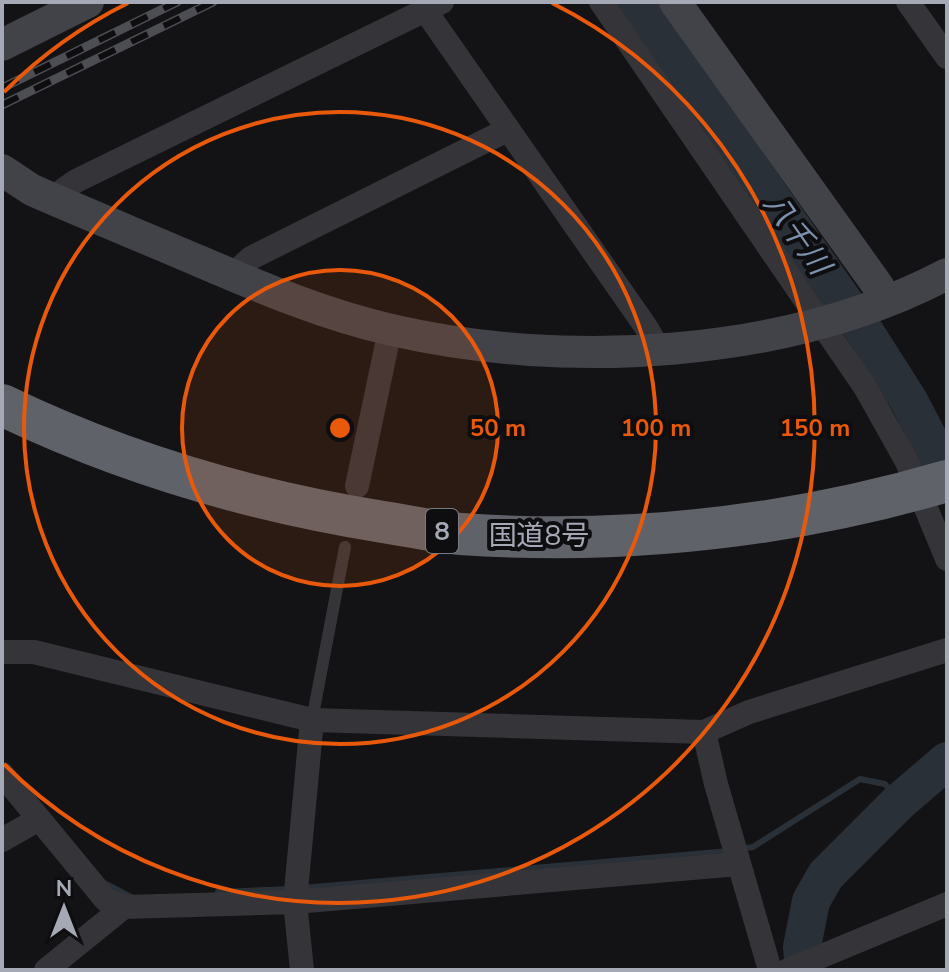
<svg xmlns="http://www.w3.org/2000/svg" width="949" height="972" viewBox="0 0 949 972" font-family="'Nunito Sans','Noto Sans JP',sans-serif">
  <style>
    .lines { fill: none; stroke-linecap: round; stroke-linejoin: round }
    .stream { stroke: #2a3038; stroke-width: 6 }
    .river { stroke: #2a3038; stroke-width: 38 }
    .lane { stroke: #343439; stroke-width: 12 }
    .street { stroke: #343439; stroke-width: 24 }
    .secondary { stroke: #424349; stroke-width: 32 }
    .highway { stroke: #60626a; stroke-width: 42 }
    .rail-casing { stroke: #4d4e54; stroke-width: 9 }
    .rail { stroke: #0e0e10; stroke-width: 6; stroke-dasharray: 18; stroke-linecap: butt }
    .ring { fill: none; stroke: #e8590c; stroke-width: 4 }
    .labels { text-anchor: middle; stroke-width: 8; stroke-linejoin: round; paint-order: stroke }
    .shield { fill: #0e0e10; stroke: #787a84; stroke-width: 2 }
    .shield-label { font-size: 26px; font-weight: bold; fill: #a5a8b5 }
    .street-label { font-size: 28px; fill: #a5a8b5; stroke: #0e0e10 }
    .water-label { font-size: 30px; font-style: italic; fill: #7d91af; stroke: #0e0e10 }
    .centre { fill: #e8590c; stroke: #0e0e10; stroke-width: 4 }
    .ring-label { font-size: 24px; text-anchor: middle; font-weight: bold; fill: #e8590c; stroke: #0e0e10; stroke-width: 8; stroke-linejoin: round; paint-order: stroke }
  </style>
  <rect width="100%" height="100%" fill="#131315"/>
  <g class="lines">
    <!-- stream -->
    <path class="stream" d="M 740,849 L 753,847 L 860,779 L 885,784 L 899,802
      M 106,884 L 131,897
      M 302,888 L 729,851
      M 218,892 L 291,889"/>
    <!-- river -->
    <path class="river" d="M 635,2 L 865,332 L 909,401 L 947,474
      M 804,970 L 802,947 L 811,901 L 826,875 L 899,802 L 947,761"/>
    <!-- lane -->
    <path class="lane" d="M 312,720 L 345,547"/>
    <!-- street -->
    <path class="street" d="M 601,2 L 865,387 L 907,462 L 947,559
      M 908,2 L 947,57
      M 425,10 L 646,327 L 654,341 L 655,350
      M 58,201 L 63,190 L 76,181 L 442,2
      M 237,277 L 242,266 L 251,258 L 507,130
      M 357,486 L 390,330
      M 2,652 L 34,652 L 312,720 L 704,732 L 749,712 L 947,650
      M 704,732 L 716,784 L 770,970
      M 2,774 L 106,900 L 124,907 L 295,902 L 739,864
      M 2,840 L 39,819
      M 46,970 L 124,907
      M 302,970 L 295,902 L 312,720
      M 788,970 L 947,904"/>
    <!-- secondary -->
    <path class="secondary" d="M 675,2 L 878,286 L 885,300
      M 2,45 L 88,2
      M 2,170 L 32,190 C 87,214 143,237 199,261 C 262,288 325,315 392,330 C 565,370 788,358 947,274"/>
    <!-- highway -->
    <path class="highway" d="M 2,405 C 122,463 252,501 383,522 C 409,526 435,532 461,534 C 625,545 790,527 947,481"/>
    <!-- rail casing -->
    <g class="rail-casing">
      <path id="rail" d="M 2,88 L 177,2
        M 2,105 L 213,2"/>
    </g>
    <!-- rail -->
    <use href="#rail" class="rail"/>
  </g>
  <!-- distance rings -->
  <circle cx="340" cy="428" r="158" fill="#e8590c" fill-opacity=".12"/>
  <g class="ring">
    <circle cx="340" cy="428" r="158"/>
    <circle cx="340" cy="428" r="316"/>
    <path d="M4 92A475 475 0 0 1 128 3M552 3A475 475 0 1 1 4 764"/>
  </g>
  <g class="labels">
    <!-- shield labels -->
    <rect class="shield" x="426" y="509" width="32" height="44" rx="6"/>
    <g class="shield-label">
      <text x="442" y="540">8</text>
    </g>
    <!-- street labels -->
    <g class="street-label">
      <text x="539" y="545">国道8号</text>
    </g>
    <!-- water labels -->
    <g class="water-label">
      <text transform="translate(797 234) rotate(55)" y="10">八千川</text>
    </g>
  </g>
  <circle cx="340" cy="428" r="12" class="centre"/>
  <g class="ring-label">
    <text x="498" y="436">50 m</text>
    <text x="656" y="436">100 m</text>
    <text x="815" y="436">150 m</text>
  </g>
  <!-- border -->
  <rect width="949" height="972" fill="none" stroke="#a5a8b5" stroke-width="8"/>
  <!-- north arrow -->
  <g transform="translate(64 908)" stroke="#0e0e10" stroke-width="6" paint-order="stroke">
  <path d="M0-6L14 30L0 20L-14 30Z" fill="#a5a8b5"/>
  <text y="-12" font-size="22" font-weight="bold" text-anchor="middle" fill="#a5a8b5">N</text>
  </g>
</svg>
